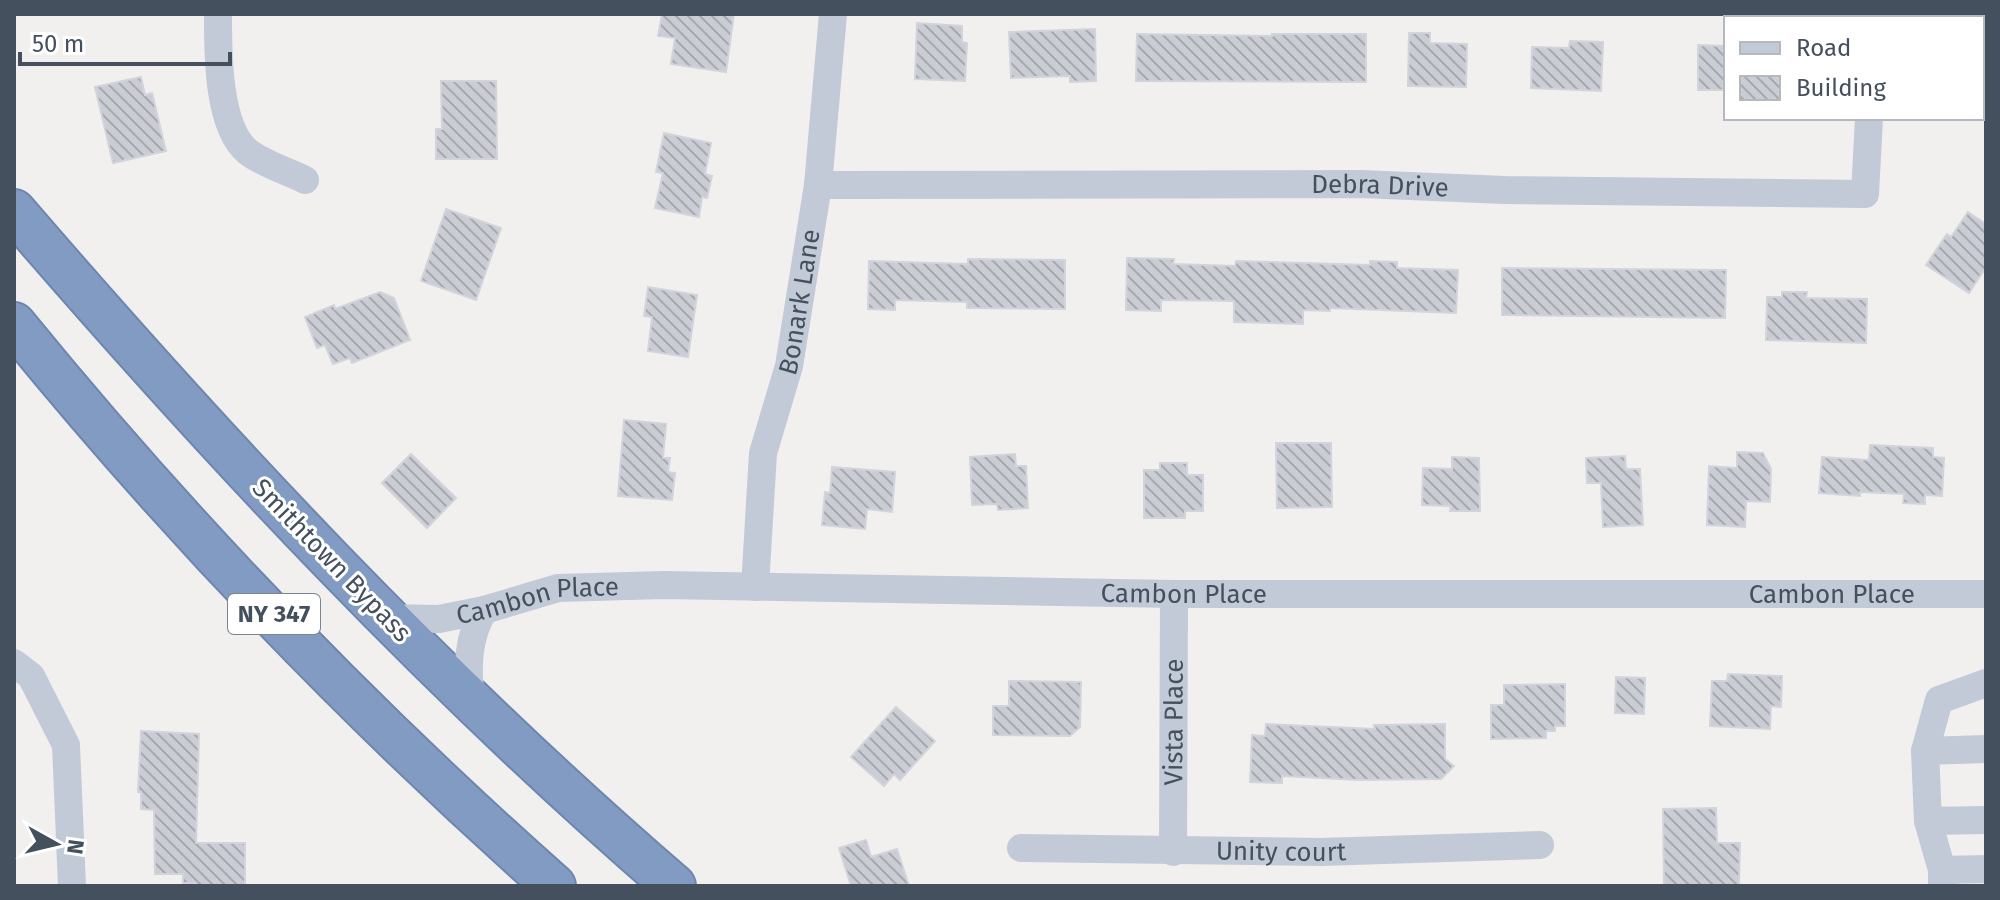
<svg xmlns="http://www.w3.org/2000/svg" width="2000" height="900" viewBox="0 0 2000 900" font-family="'Fira Sans',sans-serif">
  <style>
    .building { fill: url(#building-back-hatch); stroke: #d2d4db; stroke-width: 2 }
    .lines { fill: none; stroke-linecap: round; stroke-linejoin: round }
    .highway-casing { stroke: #6d86af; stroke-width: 46 }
    .minor { stroke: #c1cad6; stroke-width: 28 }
    .highway { stroke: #829bc3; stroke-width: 42 }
    .labels { text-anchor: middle; stroke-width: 6; stroke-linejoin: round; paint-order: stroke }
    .shield { fill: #fff; stroke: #7d848f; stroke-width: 2 }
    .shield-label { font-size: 24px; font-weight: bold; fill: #45505f }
    .street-label { font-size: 26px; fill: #45505f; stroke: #fff }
  </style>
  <defs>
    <pattern id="building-back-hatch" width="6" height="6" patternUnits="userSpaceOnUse" patternTransform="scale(2)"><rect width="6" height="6" fill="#cbcdd5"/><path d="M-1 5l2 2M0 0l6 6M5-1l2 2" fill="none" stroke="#a7a9b0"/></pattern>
  </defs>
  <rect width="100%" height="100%" fill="#f2efef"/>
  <!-- building -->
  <path class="building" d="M 662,14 L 734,14 L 726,72 L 671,64 L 675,38 L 658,36 Z
    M 917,23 L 962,26 L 962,42 L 967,43 L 965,81 L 915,79 Z
    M 1095,29 L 1096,81 L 1070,82 L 1070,76 L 1011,78 L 1009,32 Z
    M 1409,33 L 1430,33 L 1430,43 L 1467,44 L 1466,87 L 1408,86 Z
    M 1137,34 L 1272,36 L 1272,34 L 1366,34 L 1366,82 L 1136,81 Z
    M 1570,41 L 1603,42 L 1601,91 L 1531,88 L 1532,47 L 1569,48 Z
    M 1698,45 L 1726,46 L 1726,90 L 1698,90 Z
    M 141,77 L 145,95 L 152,93 L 166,151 L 113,163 L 95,87 Z
    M 441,81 L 496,81 L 497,159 L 436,159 L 436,129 L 442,129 Z
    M 664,133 L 711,143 L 705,174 L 712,176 L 707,198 L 702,197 L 699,217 L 655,208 L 663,173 L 656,172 Z
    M 446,209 L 501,228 L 476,300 L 421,281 Z
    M 1968,212 L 1986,224 L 1986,267 L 1969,293 L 1926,265 L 1947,234 L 1951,237 Z
    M 1127,258 L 1174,259 L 1173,264 L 1235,266 L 1236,261 L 1370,265 L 1370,261 L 1397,262 L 1397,268 L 1458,270 L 1456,313 L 1330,308 L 1330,311 L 1303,310 L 1303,324 L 1234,322 L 1234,301 L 1161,300 L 1161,311 L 1126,310 Z
    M 968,259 L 1065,260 L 1065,309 L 967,308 L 967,302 L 895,300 L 895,310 L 868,309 L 869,261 L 968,264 Z
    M 1502,268 L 1726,270 L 1725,318 L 1502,315 Z
    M 648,287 L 697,295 L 688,357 L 648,351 L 652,317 L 644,316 Z
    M 380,292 L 394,298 L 410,340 L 352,363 L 350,358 L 333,364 L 325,345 L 317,348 L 305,317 L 334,305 L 335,309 Z
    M 1782,292 L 1807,292 L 1806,298 L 1867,299 L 1866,343 L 1766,340 L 1767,297 L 1782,297 Z
    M 624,420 L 666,424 L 663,458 L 670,458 L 668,472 L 675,473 L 672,500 L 618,496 Z
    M 1276,443 L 1331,443 L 1332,507 L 1277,508 Z
    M 1870,445 L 1933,448 L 1933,457 L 1944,458 L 1942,496 L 1925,495 L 1925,504 L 1903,503 L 1904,494 L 1860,492 L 1860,496 L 1819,493 L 1822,457 L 1869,460 Z
    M 1737,452 L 1763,453 L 1771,469 L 1770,502 L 1746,501 L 1745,527 L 1707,525 L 1709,466 L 1737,468 Z
    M 411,454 L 456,498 L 427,528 L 382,483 Z
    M 1015,454 L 1016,466 L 1026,466 L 1028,508 L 998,510 L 997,504 L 972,505 L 970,457 Z
    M 1625,456 L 1626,469 L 1640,469 L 1643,525 L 1603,527 L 1601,483 L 1587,483 L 1586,458 Z
    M 1452,457 L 1479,458 L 1480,511 L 1450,511 L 1451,506 L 1422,505 L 1423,468 L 1452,469 Z
    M 1160,463 L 1187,463 L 1187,475 L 1203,475 L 1203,511 L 1185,511 L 1185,518 L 1144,518 L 1144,470 L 1160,470 Z
    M 832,467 L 895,472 L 892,512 L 867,509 L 865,529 L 822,525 L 825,492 L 830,493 Z
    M 1728,674 L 1782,676 L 1781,707 L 1771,706 L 1770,729 L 1710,726 L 1712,681 L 1727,681 Z
    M 1616,677 L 1645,678 L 1644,714 L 1615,713 Z
    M 1009,681 L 1081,682 L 1080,727 L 1070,736 L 993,735 L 993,706 L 1009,706 Z
    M 1565,684 L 1565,726 L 1555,726 L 1555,731 L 1546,731 L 1546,738 L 1491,739 L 1491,705 L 1504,705 L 1504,685 Z
    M 896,707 L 935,741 L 900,780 L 894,774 L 884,786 L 851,757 Z
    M 1266,724 L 1375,729 L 1374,725 L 1445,724 L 1445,759 L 1454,766 L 1441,779 L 1359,780 L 1282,776 L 1282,783 L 1250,782 L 1252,735 L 1265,736 Z
    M 141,731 L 199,734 L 196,843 L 245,843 L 245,886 L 195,886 L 195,883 L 183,883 L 183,874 L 155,874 L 154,810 L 141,809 L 141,792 L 138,792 Z
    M 1716,808 L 1717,843 L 1740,843 L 1739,886 L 1664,886 L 1663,809 Z
    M 866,840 L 871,857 L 897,849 L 909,886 L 851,886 L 839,848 Z"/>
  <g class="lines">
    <!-- highway casing -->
    <g class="highway-casing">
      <path id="highway" d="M 14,211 C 220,450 435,680 674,886
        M 14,324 C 177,524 361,715 554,886"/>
    </g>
    <!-- minor -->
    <g class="minor">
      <path d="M 218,14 C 218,51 217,127 248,152 C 264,164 287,171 305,180"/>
      <path id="s1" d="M 818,185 L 1361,184 L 1505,190 L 1865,194 L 1869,118"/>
      <path id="s2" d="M 755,587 L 763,453 L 789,366 L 818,185 L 833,14"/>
      <path id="s3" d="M 386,618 L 439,619 L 484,610 L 558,588 L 664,585 L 1174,594 L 1986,594"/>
      <path d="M 14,663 L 31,676 L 66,745 L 72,886"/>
      <path d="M 471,702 C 467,669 467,638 484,610"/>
      <path d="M 1925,751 L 1986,749"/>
      <path d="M 1928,821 L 1986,820"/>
      <path id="s4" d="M 1021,848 L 1321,852 L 1540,845"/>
      <path id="s5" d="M 1173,852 L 1174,594"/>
      <path d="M 1942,870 L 1986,869"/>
      <path d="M 1942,886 L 1942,870 L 1928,821 L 1925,751 L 1939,700 L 1986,683"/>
    </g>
    <!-- highway -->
    <use href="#highway" class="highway"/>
  </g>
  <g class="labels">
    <!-- shield labels -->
    <rect class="shield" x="228" y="594" width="92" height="40" rx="6"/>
    <g class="shield-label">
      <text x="274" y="622">NY 347</text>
    </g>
    <!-- street labels -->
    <g class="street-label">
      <text dy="9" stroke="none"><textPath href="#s1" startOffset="562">Debra Drive</textPath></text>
      <text dy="9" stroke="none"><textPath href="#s2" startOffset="290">Bonark Lane</textPath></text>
      <text transform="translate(332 560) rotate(46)" y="9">Smithtown Bypass</text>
      <text dy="9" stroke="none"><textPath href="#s3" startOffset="802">Cambon Place</textPath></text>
      <text dy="9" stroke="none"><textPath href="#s3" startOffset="1450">Cambon Place</textPath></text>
      <text dy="9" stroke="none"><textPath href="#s3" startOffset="154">Cambon Place</textPath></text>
      <text dy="9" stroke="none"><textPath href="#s5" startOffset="130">Vista Place</textPath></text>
      <text dy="9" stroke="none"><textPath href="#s4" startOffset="260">Unity court</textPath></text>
    </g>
  </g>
  <!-- border -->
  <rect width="2000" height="900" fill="none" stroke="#45505f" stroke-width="32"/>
  <!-- legend -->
  <rect x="1724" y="16" width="260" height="104" fill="#ffffff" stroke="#b5b9bf" stroke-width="2"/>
  <rect x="1740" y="42" width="40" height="12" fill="#c1cad6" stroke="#b5b9bf" stroke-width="2"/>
  <text x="1796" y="56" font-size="24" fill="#45505f">Road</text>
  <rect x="1740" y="76" width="40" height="24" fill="url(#building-back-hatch)" stroke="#b5b9bf" stroke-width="2"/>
  <text x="1796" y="96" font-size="24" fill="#45505f">Building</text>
  <!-- north arrow -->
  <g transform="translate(56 844) rotate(98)" stroke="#ffffff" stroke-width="6" paint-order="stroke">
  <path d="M0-6L14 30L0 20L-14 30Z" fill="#45505f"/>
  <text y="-12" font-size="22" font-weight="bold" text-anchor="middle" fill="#45505f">N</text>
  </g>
  <!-- scale -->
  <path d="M20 52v12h210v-12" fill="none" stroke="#45505f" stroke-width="4"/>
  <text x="32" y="52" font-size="24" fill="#45505f" stroke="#ffffff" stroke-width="6" paint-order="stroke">50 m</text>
</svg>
